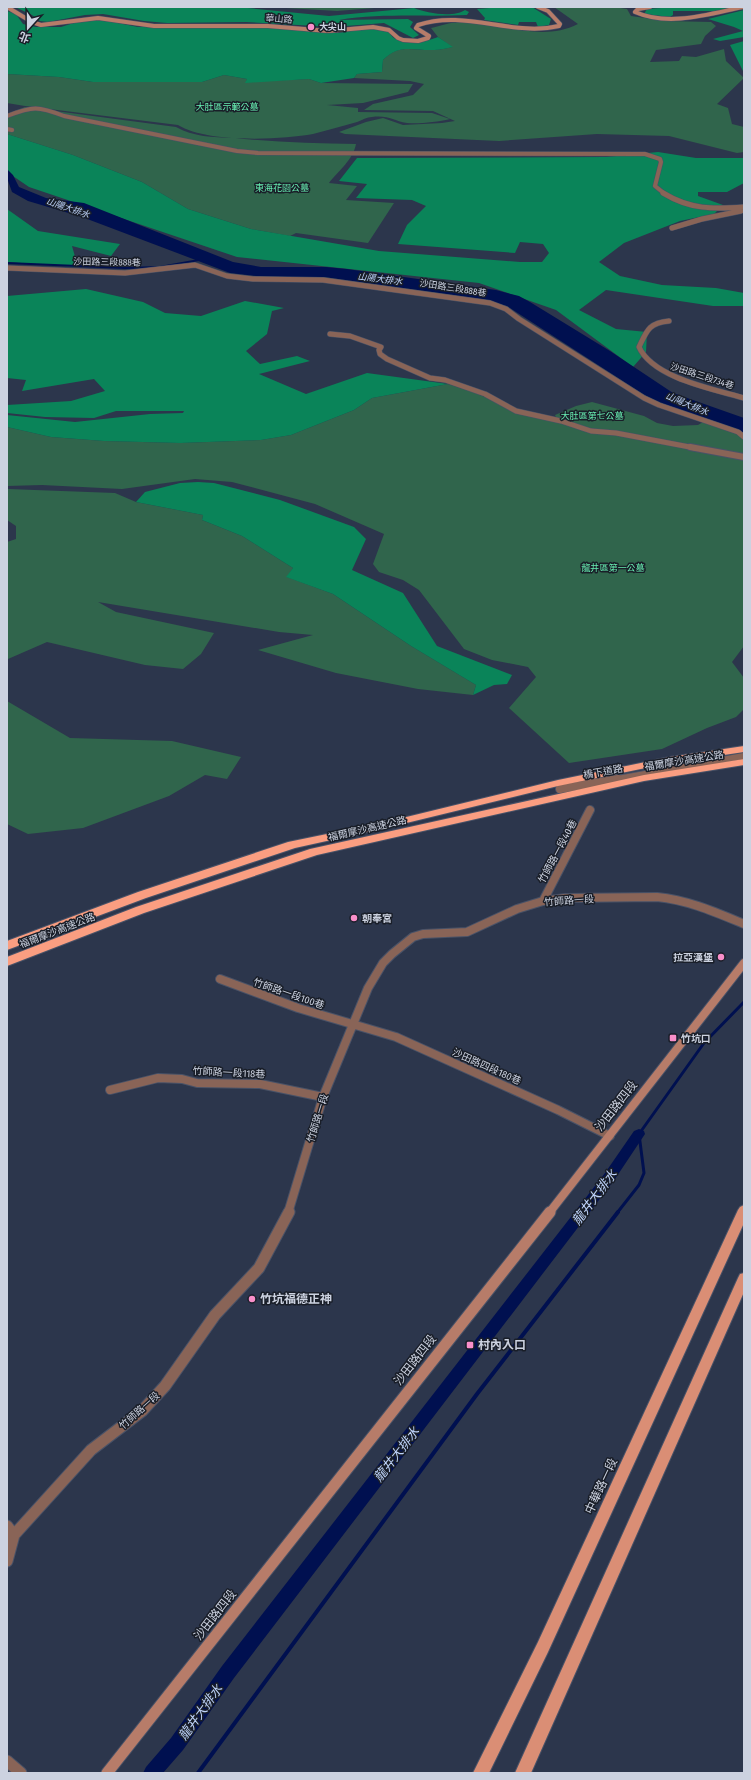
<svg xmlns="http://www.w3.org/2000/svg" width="751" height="1780" viewBox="0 0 751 1780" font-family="'Fira Sans Condensed','Noto Sans TC',sans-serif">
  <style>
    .green { fill: #30654c }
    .forest { fill: #0a8459 }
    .water { fill: #001050 }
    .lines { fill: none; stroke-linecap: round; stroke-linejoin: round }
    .stream-far2 { stroke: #001050; stroke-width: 2 }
    .stream-far1 { stroke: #001050; stroke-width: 3 }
    .stream { stroke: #001050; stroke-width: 4 }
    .canal { fill: #001050; fill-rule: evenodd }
    .street-far4-casing { stroke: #495267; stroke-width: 5 }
    .street-far3-casing { stroke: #495267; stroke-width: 6 }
    .street-far2-casing { stroke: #495267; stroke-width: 8 }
    .street-far1-casing { stroke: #495267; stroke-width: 10 }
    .street-casing { stroke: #495267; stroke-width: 13 }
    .secondary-far2-casing { stroke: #495267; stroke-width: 5 }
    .secondary-far1-casing { stroke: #495267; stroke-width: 10 }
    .secondary-casing { stroke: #495267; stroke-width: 13 }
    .primary-casing { stroke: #495267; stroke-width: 2 }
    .highway-casing { stroke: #495267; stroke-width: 2 }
    .street-far4 { stroke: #896457; stroke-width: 4 }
    .street-far3 { stroke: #896457; stroke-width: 5 }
    .street-far2 { stroke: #896457; stroke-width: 6 }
    .street-far1 { stroke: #896457; stroke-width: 8 }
    .street { stroke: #896457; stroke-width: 11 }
    .secondary-far2 { stroke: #b77c69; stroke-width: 4 }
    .secondary-far1 { stroke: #b77c69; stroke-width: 8 }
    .secondary { stroke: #b77c69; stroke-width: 11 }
    .primary { fill: #da8e75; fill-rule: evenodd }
    .highway { fill: #fa9e81; fill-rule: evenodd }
    .poi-dot { fill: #f98fca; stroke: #191e28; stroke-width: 1.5 }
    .labels { text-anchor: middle; stroke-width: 3; stroke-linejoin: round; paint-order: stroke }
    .far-street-label { font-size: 9px; fill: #ccd2e0; stroke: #191e28 }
    .far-poi-label { font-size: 9px; font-weight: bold; fill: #ccd2e0; stroke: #191e28; text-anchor: start }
    .far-park-label { font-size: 9px; fill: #68efb2; stroke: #191e28 }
    .far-water-label { font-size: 9px; font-style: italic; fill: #bdd2f9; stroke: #191e28 }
    .street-label { font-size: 10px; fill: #ccd2e0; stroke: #191e28 }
    .poi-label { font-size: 10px; font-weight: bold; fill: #ccd2e0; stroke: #191e28; text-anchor: start }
    .near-street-label { font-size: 12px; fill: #ccd2e0; stroke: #191e28 }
    .near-poi-label { font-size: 12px; font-weight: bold; fill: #ccd2e0; stroke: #191e28; text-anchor: start }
    .near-water-label { font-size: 13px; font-style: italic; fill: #bdd2f9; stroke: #191e28 }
  </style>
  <rect width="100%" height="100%" fill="#2c364c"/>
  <!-- green -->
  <path class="green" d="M 288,7 L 387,7 L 337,11 L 286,8 Z
    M 554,7 L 614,7 L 627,9 L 631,16 L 667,21 L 711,22 L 716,26 L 705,36 L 701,44 L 656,50 L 650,62 L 679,61 L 682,56 L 696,57 L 724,49 L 726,61 L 744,78 L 717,104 L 728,108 L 732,124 L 744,127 L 744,152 L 737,153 L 669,136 L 597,134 L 499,141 L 345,134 L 339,132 L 366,122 L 383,118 L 403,125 L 442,123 L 455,121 L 433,111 L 364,110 L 373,104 L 413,95 L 424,84 L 410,81 L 354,78 L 357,74 L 382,72 L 383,60 C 399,43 413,51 434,50 C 440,50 446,48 452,47 L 438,37 L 431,28 C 440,26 451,22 461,22 C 500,22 541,43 578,24 Z
    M 7,74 L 59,77 L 93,82 L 202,82 L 224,75 L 247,79 L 246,82 L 309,79 L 321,83 L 413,84 L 408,92 L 363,103 L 327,105 L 358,108 L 358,112 L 432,113 L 450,119 C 437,122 420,124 407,123 C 393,121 389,115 372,117 C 367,117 362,120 357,122 C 343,126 328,130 313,134 C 280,140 207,143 178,125 L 25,106 L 7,103 Z
    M 25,107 L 176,127 C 193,137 213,137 233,138 C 274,142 315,144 356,144 C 353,160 339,170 329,183 L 357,186 L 346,200 L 394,203 L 368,243 L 296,233 L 290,236 L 251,229 L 188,209 L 142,182 L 73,155 L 7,134 L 7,114 Z
    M 448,384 L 476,393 L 527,416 L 561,423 L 582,430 L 672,445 L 744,459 L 744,646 L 732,662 L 744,678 L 744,709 L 736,717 L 707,728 L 662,749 L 569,763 L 509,708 L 536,677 L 528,667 L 492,660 L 464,649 L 419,590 L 403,580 L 379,572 L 373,564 L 384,534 L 315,504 L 232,482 L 195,479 L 122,489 L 42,485 L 7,486 L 7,427 L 51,437 L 104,441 L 180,443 L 261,440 L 291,435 L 354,410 L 372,398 Z
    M 592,402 L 644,416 L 657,423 L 673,426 L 698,425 L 703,422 L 736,434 L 744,439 L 744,455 L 584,428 L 556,417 L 555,415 L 576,406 Z
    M 8,489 L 115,493 L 136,502 L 203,515 L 202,520 L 242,536 L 293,568 L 287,577 L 333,594 L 411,646 L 476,685 L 473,695 L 418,689 L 336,673 L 258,650 L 313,635 L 279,632 L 98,602 L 116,612 L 214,633 L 201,654 L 183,669 L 145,665 L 47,642 L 8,659 L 7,662 L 7,542 L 16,539 L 16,526 L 7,520 Z
    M 7,701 L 70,738 L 172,741 L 241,757 L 227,779 L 205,775 L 169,796 L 83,828 L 28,834 L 7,824 Z"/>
  <!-- forest -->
  <path class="forest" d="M 15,7 L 237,7 L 329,16 L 414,8 C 426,13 453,18 465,10 L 469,12 L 467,15 C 424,17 381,13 339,20 L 408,19 L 413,22 L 410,27 L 419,35 L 413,38 L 384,23 L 333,27 L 246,22 L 167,23 L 144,21 L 103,14 L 85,15 L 48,22 L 40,21 L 32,15 Z
    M 502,7 L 532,7 L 551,19 L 549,25 L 538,27 L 536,22 L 519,22 L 518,25 L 484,20 L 485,18 L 477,9 Z
    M 732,7 L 718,11 L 673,11 L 673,15 L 670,17 L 644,14 L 647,9 L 675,7 Z
    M 744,10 L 744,37 L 720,41 L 713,39 L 743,31 L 734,27 L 708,19 Z
    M 7,11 L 16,14 L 23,24 L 36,27 L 61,27 L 80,21 L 93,20 L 108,21 L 138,27 L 274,28 L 338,33 L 369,28 L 388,31 C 390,33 392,37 394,38 C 406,46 426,42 438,37 L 453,47 C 447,48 440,50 434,50 C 414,51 400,43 383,60 L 382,72 L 357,74 L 354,78 L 321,83 L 309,79 L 245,83 L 247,79 L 224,75 L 202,82 L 93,82 L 59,77 L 7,74 Z
    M 744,41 L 744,73 L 730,45 Z
    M 7,134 L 73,155 L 142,182 L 188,209 L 251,229 L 379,251 L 520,262 L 542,262 L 549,253 L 543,244 L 520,242 L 515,253 L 398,244 L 407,225 L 426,206 L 412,200 L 356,198 L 367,184 L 339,181 L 357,158 L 606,157 L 658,152 L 696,158 L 744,158 L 744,183 L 727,192 L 698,192 L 698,196 L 723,205 L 714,214 L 680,221 L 624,243 L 599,262 L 620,276 L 662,285 L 716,288 L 744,293 L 744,306 L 713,306 L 606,290 L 579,310 L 616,329 L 647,332 L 646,352 L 633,367 L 556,310 L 479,283 L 237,257 L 29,187 L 7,172 Z
    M 7,209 L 38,231 L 120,244 L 111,256 L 72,246 L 78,267 L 7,262 Z
    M 86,289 L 143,302 L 165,313 L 201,316 L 245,301 L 284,308 L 272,311 L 267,334 L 246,351 L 260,364 L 297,356 L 310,361 L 259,374 L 306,394 L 367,373 L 448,384 L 372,398 L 354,410 L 291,435 L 261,440 L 180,443 L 104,441 L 51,437 L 7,427 L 7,415 L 75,422 L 150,414 L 183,413 L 184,411 L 116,411 L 94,418 L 45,417 L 7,413 L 7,405 L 71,401 L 105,391 L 94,379 L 22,391 L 26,380 L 7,378 L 7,296 Z
    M 198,482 L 214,483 L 280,500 L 354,527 L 366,539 L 352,570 L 403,593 L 437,646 L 512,675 L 507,684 L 494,685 L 473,695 L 476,685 L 411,646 L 333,594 L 286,577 L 293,568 L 242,536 L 202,520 L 203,515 L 136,502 L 145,492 L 180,483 Z"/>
  <!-- water -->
  <path class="water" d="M 7,169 L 13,175 L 19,187 L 46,198 L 84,203 L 233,262 L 261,267 L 326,267 L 347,269 L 496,290 L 519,296 L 530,302 L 610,351 L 673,393 L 744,418 L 744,433 L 678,411 L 646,396 L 507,306 L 482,299 L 324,277 L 266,277 L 230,273 L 82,217 L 28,201 L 12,192 L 7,178 Z"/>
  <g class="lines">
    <!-- stream-far2 -->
    <path class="stream-far2" d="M 7,263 L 125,268 L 160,267 L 199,260"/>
    <!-- stream-far1 -->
    <path class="stream-far1" d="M 617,1213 L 639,1185 L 644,1173 L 639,1134 L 704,1043 L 744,1002"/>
    <!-- stream -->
    <path class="stream" d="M 198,1773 L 477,1394 L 618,1212"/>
    <!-- canal -->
    <path class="canal" d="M 639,1129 L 644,1131 L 645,1134 L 615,1179 L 234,1678 L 183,1750 L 163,1773 L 143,1773 L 146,1767 L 171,1738 L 222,1666 L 605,1173 L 634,1131 Z"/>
    <!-- street-far4 casing -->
    <g class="street-far4-casing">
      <path id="street-far4" d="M 7,116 C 33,106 38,106 64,116 L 237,151 L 258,153 L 645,154 L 660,159 L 661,162 L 655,186 L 665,194
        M 7,129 L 12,130"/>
    </g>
    <!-- street-far3 casing -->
    <g class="street-far3-casing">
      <path id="street-far3" d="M 663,193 C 691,210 713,209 744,207
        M 672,228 L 702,219 L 741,211
        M 7,268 L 125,273 L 195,265 L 227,276 L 253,279 L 323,280 L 490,303 L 506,309 L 519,319 L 644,398 L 659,405 L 738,432 L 744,437
        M 669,321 C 649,323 647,330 639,347 C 653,378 713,389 744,398
        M 330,334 L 350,336 L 381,347 L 379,350 L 380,354 L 387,359 L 430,378 L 445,380 L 485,394 L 516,411 L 561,421 L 591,431 L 616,433 L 695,448"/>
    </g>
    <!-- street-far2 casing -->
    <g class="street-far2-casing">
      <path id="street-far2" d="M 690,447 L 744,457
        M 612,780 L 744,756"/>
    </g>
    <!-- street-far1 casing -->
    <g class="street-far1-casing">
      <path id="street-far1" d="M 560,789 L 618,779
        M 543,901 L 590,810
        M 220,979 L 298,1008 L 396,1037 L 558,1110 L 610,1136
        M 110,1090 L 158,1078 L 182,1079 L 197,1083 L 260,1084 L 323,1097
        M 288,1213 L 323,1097 L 368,988 L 383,963 L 392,954 L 413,937 L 423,934 L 467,932 L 517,909 L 543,901 L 566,898 L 657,897 C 688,900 715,912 744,924"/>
    </g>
    <!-- street casing -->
    <g class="street-casing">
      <path id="street" d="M 7,1526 L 14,1535
        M 7,1561 L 14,1535 L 91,1450 L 142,1411 L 165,1386 L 215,1315 L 259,1268 L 289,1212
        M 7,1761 L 21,1773"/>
    </g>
    <!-- secondary-far2 casing -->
    <g class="secondary-far2-casing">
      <path id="secondary-far2" d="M 7,7 L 32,22 L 41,25 L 98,18 L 154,26 L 268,26 L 328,31 L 373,27 L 389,30 L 398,38 L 403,40 L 418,41 L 428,38 L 429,36 L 416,28 L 418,25 C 465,9 512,37 559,26 L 560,24 L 548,11 L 538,7
        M 650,7 L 638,9 L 635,12 C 669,27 709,14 743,7"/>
    </g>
    <!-- secondary-far1 casing -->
    <g class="secondary-far1-casing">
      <path id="secondary-far1" d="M 549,1213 L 744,963"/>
    </g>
    <!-- secondary casing -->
    <g class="secondary-casing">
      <path id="secondary" d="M 107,1773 L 550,1212"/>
    </g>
    <!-- primary casing -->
    <g class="primary-casing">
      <path id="primary" d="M 744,1205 L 744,1223 L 548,1652 L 489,1773 L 473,1773 L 538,1642 L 738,1210 L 740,1207 Z
        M 744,1273 L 744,1292 L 531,1773 L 515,1773 L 738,1278 L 740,1274 Z"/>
    </g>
    <!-- highway casing -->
    <g class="highway-casing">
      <path id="highway" d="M 744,746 L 744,752 L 670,763 L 558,786 L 390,827 L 295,848 L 146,898 L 7,950 L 7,941 L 138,892 L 288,842 L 390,821 L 558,780 L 670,757 Z
        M 744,759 L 744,765 L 644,781 L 317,855 L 144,913 L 7,966 L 7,957 L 136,907 L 310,849 L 644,775 Z"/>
    </g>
    <!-- street-far4 -->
    <use href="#street-far4" class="street-far4"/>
    <!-- street-far3 -->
    <use href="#street-far3" class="street-far3"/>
    <!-- street-far2 -->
    <use href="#street-far2" class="street-far2"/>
    <!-- street-far1 -->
    <use href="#street-far1" class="street-far1"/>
    <!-- street -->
    <use href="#street" class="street"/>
    <!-- secondary-far2 -->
    <use href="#secondary-far2" class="secondary-far2"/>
    <!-- secondary-far1 -->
    <use href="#secondary-far1" class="secondary-far1"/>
    <!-- secondary -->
    <use href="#secondary" class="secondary"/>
    <!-- primary -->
    <use href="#primary" class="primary"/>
    <!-- highway -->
    <use href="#highway" class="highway"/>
  </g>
  <!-- markers -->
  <g class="poi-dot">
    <circle cx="311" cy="27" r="4"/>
    <circle cx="354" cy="918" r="4"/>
    <circle cx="721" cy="957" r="4"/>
    <rect x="669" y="1034" width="8" height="8" rx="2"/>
    <circle cx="252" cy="1299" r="4"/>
    <rect x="466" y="1341" width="8" height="8" rx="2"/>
  </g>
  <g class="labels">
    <!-- far-street labels -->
    <g class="far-street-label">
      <text transform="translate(279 19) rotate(4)" y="3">華山路</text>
      <text transform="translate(107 262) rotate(1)" y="3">沙田路三段888巷</text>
      <text transform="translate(453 288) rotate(9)" y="3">沙田路三段888巷</text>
      <text transform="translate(702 376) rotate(18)" y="3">沙田路三段734巷</text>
    </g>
    <!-- far-poi labels -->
    <g class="far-poi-label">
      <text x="319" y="30">大尖山</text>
    </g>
    <!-- far-park labels -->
    <g class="far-park-label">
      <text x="227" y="110">大肚區示範公墓</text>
      <text x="282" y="191">東海花園公墓</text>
      <text x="592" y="419">大肚區第七公墓</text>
      <text x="613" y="571">龍井區第一公墓</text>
    </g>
    <!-- far-water labels -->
    <g class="far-water-label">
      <text transform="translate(68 208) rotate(19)" y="3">山陽大排水</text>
      <text transform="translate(380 279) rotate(7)" y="3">山陽大排水</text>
      <text transform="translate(687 404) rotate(23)" y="3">山陽大排水</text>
    </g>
    <!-- street labels -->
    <g class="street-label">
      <text transform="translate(684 760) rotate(-9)" y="4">福爾摩沙高速公路</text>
      <text transform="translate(603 771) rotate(-10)" y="4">橋下道路</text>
      <text transform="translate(367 828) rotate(-13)" y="4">福爾摩沙高速公路</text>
      <text transform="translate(557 851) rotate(-62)" y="4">竹師路一段40巷</text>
      <text transform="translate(569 900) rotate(-4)" y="4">竹師路一段</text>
      <text transform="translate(57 930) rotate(-21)" y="4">福爾摩沙高速公路</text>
      <text transform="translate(289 993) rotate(19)" y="4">竹師路一段100巷</text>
      <text transform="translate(487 1066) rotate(24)" y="4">沙田路四段180巷</text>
      <text transform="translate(229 1072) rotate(3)" y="4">竹師路一段118巷</text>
      <text transform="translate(317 1118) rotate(-73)" y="4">竹師路一段</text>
      <text transform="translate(139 1410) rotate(-42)" y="4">竹師路一段</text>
    </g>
    <!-- poi labels -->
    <g class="poi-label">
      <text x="362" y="922">朝奉宮</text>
      <text x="713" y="961" text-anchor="end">拉亞漢堡</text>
      <text x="681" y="1042">竹坑口</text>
    </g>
    <!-- near-street labels -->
    <g class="near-street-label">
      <text transform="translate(616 1106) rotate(-52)" y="4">沙田路四段</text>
      <text transform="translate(415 1360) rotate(-52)" y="4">沙田路四段</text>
      <text transform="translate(601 1486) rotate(-65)" y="4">中華路一段</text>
      <text transform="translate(215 1615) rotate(-52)" y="4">沙田路四段</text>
    </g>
    <!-- near-poi labels -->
    <g class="near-poi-label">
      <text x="260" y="1303">竹坑福德正神</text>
      <text x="478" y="1349">村內入口</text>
    </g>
    <!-- near-water labels -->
    <g class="near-water-label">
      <text transform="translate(594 1197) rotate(-53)" y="5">龍井大排水</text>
      <text transform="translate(396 1454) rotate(-52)" y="5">龍井大排水</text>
      <text transform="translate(200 1712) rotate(-54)" y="5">龍井大排水</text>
    </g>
  </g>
  <!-- border -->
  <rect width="751" height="1780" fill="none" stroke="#ccd2e0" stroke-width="16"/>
  <!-- north arrow -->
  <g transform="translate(28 28) rotate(201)" stroke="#191e28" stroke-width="3" paint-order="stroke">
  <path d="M0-3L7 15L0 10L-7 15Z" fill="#ccd2e0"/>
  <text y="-6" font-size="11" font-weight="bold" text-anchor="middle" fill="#ccd2e0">北</text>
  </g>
</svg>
